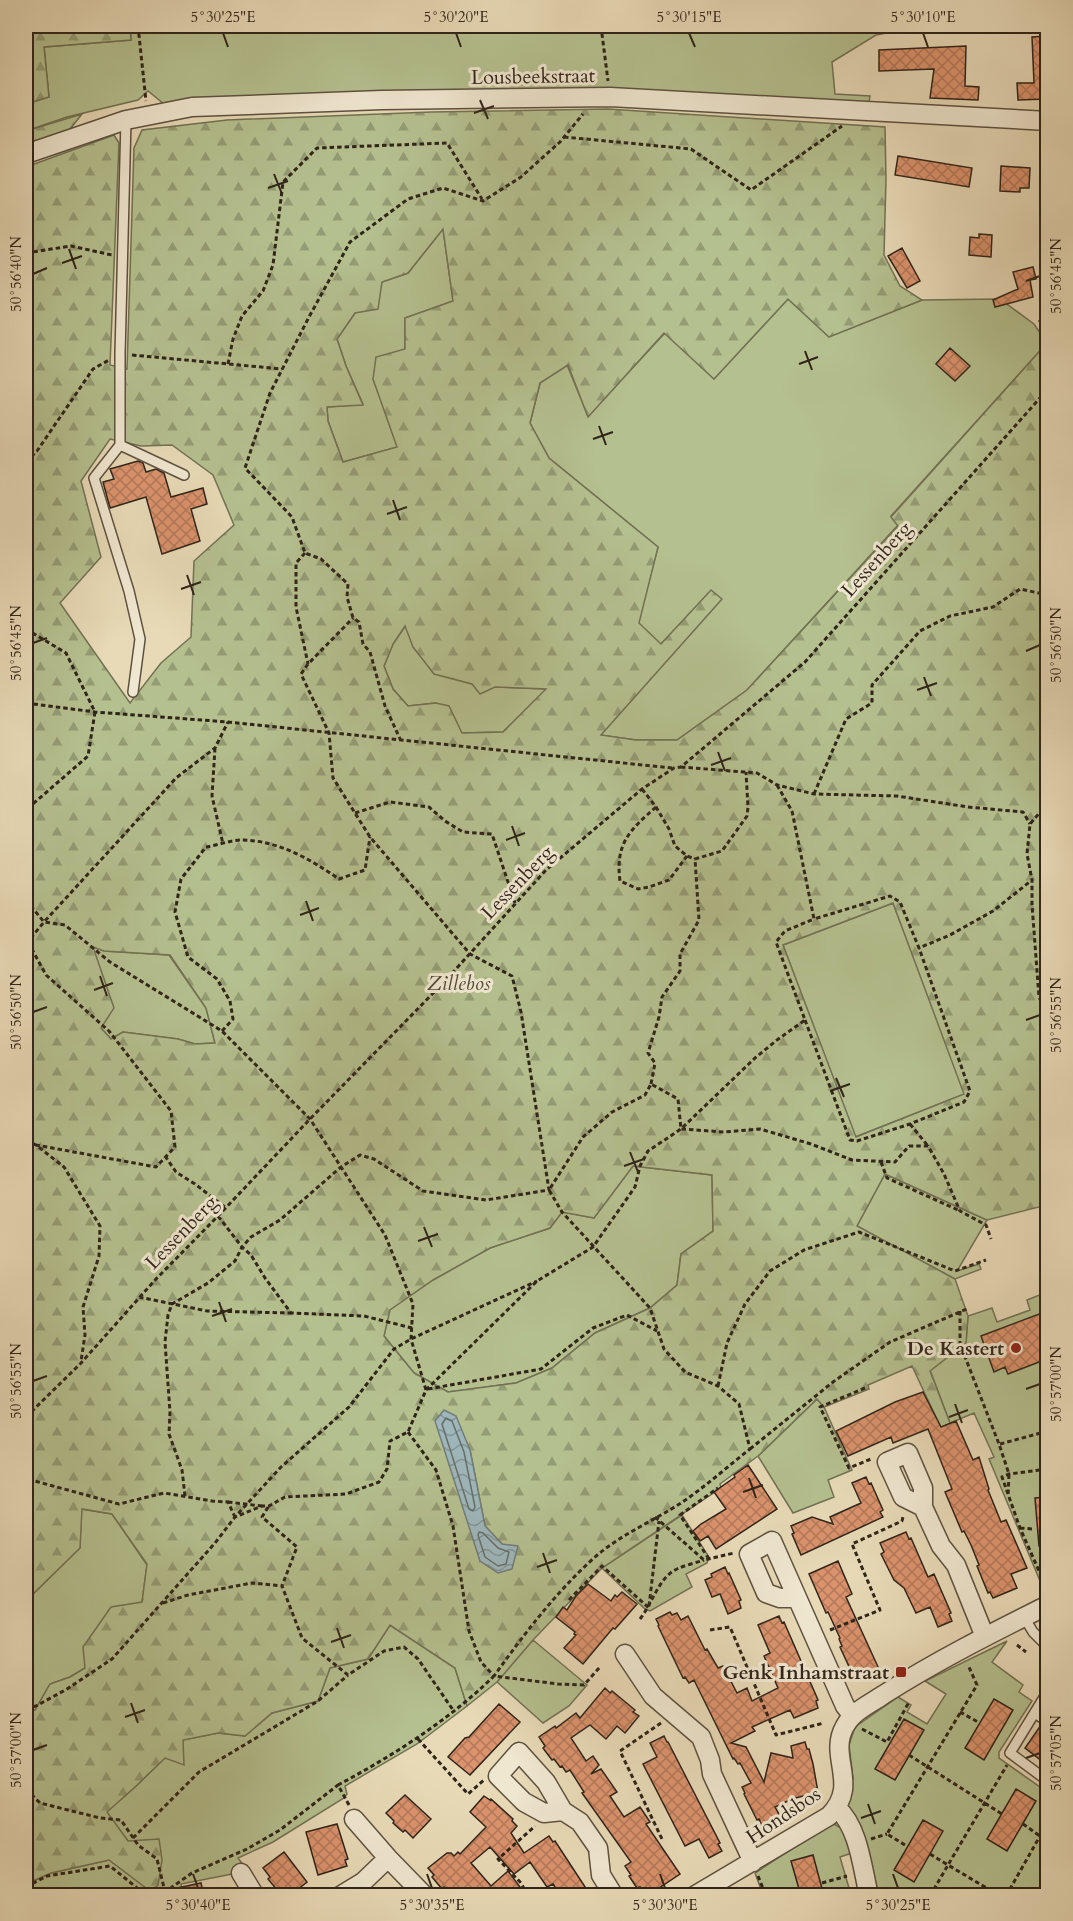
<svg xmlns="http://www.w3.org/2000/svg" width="1073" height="1921" viewBox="0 0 1073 1921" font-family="Cardo,serif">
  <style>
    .green { fill: #b5c08f; stroke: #727254; stroke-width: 1.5 }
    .forest { fill: url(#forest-firs); stroke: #727254; stroke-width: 1.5; fill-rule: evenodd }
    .water { fill: url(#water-waves); stroke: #727c7b; stroke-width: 1.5 }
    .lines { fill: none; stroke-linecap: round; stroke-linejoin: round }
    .shore { stroke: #676e6a; stroke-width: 1.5 }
    .building { fill: url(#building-cross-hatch); stroke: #30241a; stroke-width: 1.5 }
    .service-casing { stroke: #5e5241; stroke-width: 12 }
    .minor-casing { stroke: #5e5241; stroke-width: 21 }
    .path { stroke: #30241a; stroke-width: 3; stroke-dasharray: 4.5 3; stroke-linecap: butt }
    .service { stroke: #f0e7d0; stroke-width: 9 }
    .minor { stroke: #f0e7d0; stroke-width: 18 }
    .path-bridge { stroke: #30241a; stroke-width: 3; stroke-dasharray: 4.5 3; stroke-linecap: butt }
    .ticks { fill: none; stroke: #30241a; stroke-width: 2 }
    .poi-dot { fill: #8f2418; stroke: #f0e7d0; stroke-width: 2 }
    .labels { text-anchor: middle; stroke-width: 6; stroke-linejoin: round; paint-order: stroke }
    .street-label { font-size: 20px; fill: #30241a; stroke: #f0e7d0 }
    .park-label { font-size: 20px; font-style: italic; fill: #514b37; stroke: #f0e7d0 }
    .poi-label { font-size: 20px; font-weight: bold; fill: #30241a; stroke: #f0e7d0; text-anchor: end }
    .neatline { fill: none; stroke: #30241a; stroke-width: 2 }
    .ticks-label { font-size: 15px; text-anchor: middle; fill: #30241a }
  </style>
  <defs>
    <pattern id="forest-firs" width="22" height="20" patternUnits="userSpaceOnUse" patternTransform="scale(1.5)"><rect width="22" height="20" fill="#b5c08f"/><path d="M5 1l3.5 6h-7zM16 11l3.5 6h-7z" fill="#949c74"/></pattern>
    <pattern id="water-waves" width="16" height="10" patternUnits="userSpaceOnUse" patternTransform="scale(1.5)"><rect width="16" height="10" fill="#9eb7bb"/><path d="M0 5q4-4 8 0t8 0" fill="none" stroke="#819597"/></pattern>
    <pattern id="building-cross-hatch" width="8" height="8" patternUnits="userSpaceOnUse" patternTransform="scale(1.5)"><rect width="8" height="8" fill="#db936d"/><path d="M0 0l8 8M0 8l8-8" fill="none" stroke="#b27859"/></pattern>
  </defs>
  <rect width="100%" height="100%" fill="#e8dab7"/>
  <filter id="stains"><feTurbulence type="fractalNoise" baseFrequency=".00333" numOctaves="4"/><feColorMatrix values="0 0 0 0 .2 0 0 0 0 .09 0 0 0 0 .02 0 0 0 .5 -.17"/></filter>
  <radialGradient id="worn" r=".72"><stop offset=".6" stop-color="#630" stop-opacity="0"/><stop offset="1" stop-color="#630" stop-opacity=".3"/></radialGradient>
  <!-- green -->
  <path class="green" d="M 130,26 L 144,26 L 145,29 L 192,26 L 924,26 L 876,35 L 832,62 L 835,94 L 870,96 L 869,102 L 164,104 L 148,91 L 138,100 L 67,117 L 26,131 L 26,104 L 49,97 L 44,47 L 131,40 Z
    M 443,229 L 453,301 L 405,318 L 405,349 L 373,379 L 398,447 L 343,462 L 328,421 L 327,407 L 363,404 L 346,366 L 337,339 L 355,313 L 382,282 L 408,273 Z
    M 788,299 L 829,337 L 922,300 L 1000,299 L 1034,324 L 1047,343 L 891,516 L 898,525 L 747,690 L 677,740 L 636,740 L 600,735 L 721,599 L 711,591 L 660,645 L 638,623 L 658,547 L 549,458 L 530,423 L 540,383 L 567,365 L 588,416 L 665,333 L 714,379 Z
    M 406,625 L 413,647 L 434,673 L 472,684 L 495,687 L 547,689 L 503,732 L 462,733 L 436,703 L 408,706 L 393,689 L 384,666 L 393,644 Z
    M 893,903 L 965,1094 L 855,1137 L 783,945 Z
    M 93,946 L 104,951 L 169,955 L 206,1008 L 215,1043 L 195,1044 L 178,1039 L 123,1032 L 111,1039 L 101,1028 Z
    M 633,1166 L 712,1175 L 713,1231 L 681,1254 L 677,1285 L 650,1308 L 595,1333 L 552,1368 L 516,1383 L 448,1392 L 414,1373 L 384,1336 L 389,1310 L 433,1280 L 490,1248 L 550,1228 L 562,1212 L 594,1218 Z
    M 885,1174 L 987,1220 L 957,1271 L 979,1264 L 981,1269 L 955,1279 L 857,1226 Z
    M 1047,1292 L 1048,1395 L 1045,1396 L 1048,1398 L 1047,1587 L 1043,1588 L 989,1459 L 994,1457 L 974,1413 L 950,1423 L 930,1370 L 966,1343 L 968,1316 L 992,1308 L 997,1322 L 1030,1310 L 1027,1300 Z
    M 817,1399 L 824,1407 L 852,1470 L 828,1480 L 834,1497 L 793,1513 L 758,1456 Z
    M 81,1509 L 112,1514 L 147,1565 L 142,1602 L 85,1668 L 70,1677 L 50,1684 L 35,1710 L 26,1712 L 26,1609 L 31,1596 L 80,1548 Z
    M 682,1515 L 709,1557 L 707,1563 L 686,1574 L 692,1587 L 650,1611 L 645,1609 L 602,1568 Z
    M 390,1625 L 455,1668 L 467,1706 L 417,1744 L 345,1786 L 347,1794 L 344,1798 L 273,1842 L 238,1858 L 244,1866 L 232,1874 L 181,1884 L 183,1895 L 26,1896 L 26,1884 L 51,1873 L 109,1860 L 150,1890 L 128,1841 L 106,1812 L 134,1788 L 183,1740 L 218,1733 L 245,1736 L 272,1713 L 318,1701 L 330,1668 L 368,1659 Z
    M 533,1640 L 587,1685 L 569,1706 L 543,1723 L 497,1682 Z
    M 1007,1641 L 992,1662 L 1023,1685 L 1019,1692 L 1032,1701 L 999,1752 L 999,1758 L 1047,1792 L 1047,1855 L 1042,1863 L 1047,1867 L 1047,1895 L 878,1895 L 854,1814 L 847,1804 L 853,1778 L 849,1745 L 855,1727 L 898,1697 L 911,1705 L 907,1712 L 927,1724 L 946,1694 L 925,1681 Z
    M 834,1824 L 846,1831 L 852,1853 L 840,1857 L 851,1895 L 763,1895 L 755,1873 L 827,1826 Z"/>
  <!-- forest -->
  <path class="forest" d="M 26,26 L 130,26 L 131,40 L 44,47 L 49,97 L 26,104 Z
    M 608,109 L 885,127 L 886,179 L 884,255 L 900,286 L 922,300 L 829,337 L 788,299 L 714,379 L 664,333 L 588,417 L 568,365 L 540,383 L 530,423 L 549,458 L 658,547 L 639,623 L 661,644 L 711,590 L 722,599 L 601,735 L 636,740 L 677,740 L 747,690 L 898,526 L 891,517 L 1047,343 L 1047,1205 L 987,1220 L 885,1174 L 857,1226 L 955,1279 L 968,1316 L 966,1343 L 930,1371 L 950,1423 L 941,1428 L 912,1366 L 868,1385 L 869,1389 L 824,1407 L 817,1399 L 758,1456 L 720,1484 L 721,1488 L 602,1568 L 533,1640 L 497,1682 L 467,1706 L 455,1668 L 390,1625 L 368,1659 L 330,1668 L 318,1701 L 272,1713 L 245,1736 L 218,1733 L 183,1740 L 184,1765 L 165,1758 L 134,1788 L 107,1812 L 128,1841 L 159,1839 L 162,1860 L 158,1885 L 150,1891 L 109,1860 L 51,1873 L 26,1884 L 26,1712 L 35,1710 L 50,1684 L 70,1677 L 85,1668 L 83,1647 L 111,1607 L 142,1602 L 147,1564 L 112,1514 L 82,1509 L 80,1548 L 31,1596 L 26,1609 L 26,167 L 114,135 L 119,143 L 110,365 L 127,369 L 134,148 L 142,130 L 227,120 L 431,112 ZM 443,229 L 453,301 L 405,318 L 405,349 L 376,357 L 373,379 L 397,447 L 343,462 L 328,421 L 327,407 L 363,405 L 346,366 L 337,339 L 355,313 L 378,309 L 382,282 L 408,273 ZM 110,439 L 141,446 L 172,445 L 213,475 L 234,525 L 194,561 L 191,637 L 161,663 L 130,703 L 60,603 L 101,557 L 81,481 ZM 405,626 L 413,647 L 434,674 L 472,684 L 480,694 L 495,687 L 546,689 L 503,732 L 462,733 L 449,706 L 436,703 L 408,706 L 393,689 L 384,666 L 393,644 ZM 893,903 L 964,1094 L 856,1137 L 783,945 ZM 93,947 L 104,951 L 170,955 L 206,1008 L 215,1043 L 195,1044 L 178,1039 L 123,1032 L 111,1039 L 101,1028 L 114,1008 ZM 633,1166 L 712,1175 L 713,1231 L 681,1254 L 677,1285 L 650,1308 L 595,1333 L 552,1368 L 516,1383 L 448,1392 L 414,1373 L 384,1336 L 390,1310 L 433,1280 L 490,1248 L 550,1228 L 562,1212 L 594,1218 ZM 470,1450 L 485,1526 L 502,1544 L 480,1561 Z
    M 82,114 L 67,133 L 26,147 L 26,131 Z"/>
  <!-- water -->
  <path class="water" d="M 444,1410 L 456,1416 L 470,1450 L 485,1526 L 502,1544 L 518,1546 L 512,1569 L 498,1573 L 480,1561 L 435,1421 Z"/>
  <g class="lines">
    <!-- shore -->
    <path class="shore" d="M 446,1418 L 452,1421 L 464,1452 L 475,1507 L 473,1511 L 469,1509 L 442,1424 Z
      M 479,1532 L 483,1533 L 498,1548 L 509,1552 L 506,1564 L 498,1566 L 485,1557 L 478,1535 Z"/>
  </g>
  <!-- building -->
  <path class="building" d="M 1047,36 L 1047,99 L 1018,100 L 1017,83 L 1034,83 L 1032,37 Z
    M 966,46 L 965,86 L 979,87 L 978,100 L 930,98 L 934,69 L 879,71 L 879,50 Z
    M 898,156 L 972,168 L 969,187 L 895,175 Z
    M 1001,166 L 1030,168 L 1029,188 L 1020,188 L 1020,192 L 1000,191 Z
    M 979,234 L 992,235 L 991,257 L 969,255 L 970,237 L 979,238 Z
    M 902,248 L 920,281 L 907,288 L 888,256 Z
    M 1033,267 L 1036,279 L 1030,280 L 1033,297 L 995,307 L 993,300 L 1018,289 L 1013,272 Z
    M 950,348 L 970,366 L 955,381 L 936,364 Z
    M 138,461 L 143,463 L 146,472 L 156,469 L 164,473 L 171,497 L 203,488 L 207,504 L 191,509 L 200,541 L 162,554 L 146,497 L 110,508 L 103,482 L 114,479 L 110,469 Z
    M 1047,1311 L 1047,1359 L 1008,1374 L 1005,1367 L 994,1372 L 981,1336 Z
    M 923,1392 L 941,1427 L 956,1421 L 973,1460 L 979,1457 L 989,1489 L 988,1490 L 1001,1522 L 1006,1520 L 1027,1568 L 1011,1574 L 1017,1588 L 993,1598 L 990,1592 L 988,1593 L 977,1566 L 979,1565 L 971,1545 L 964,1531 L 962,1532 L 945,1492 L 952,1489 L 928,1429 L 893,1443 L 891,1437 L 848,1456 L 836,1431 L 895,1402 Z
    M 748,1465 L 777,1509 L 716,1549 L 708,1536 L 700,1541 L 693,1531 L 701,1524 L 726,1509 L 714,1492 L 735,1477 L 734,1475 Z
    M 866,1477 L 869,1484 L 871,1483 L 883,1510 L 880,1512 L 883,1517 L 801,1555 L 792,1534 L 794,1533 L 791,1526 L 812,1517 L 833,1524 L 830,1517 L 861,1503 L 852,1483 Z
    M 1047,1497 L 1047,1546 L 1039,1546 L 1035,1498 Z
    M 906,1532 L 909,1539 L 911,1538 L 928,1577 L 934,1574 L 951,1613 L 949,1614 L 952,1621 L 938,1627 L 930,1607 L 916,1613 L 904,1588 L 894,1580 L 881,1554 L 884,1552 L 880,1543 Z
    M 838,1561 L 852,1594 L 846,1597 L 879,1669 L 856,1679 L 854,1673 L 852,1673 L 840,1647 L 842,1646 L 839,1639 L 840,1638 L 828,1612 L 826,1613 L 809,1574 Z
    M 725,1567 L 728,1574 L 729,1573 L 741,1600 L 739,1601 L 741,1608 L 728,1614 L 720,1594 L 712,1597 L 705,1580 L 712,1577 L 711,1574 Z
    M 588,1584 L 611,1601 L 615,1595 L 617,1597 L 622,1592 L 637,1604 L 615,1629 L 613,1628 L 583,1664 L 564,1648 L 576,1635 L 574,1634 L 575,1632 L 556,1617 L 563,1607 L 567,1610 L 576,1596 Z
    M 670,1612 L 672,1615 L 677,1613 L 681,1620 L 688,1616 L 705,1650 L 707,1649 L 718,1668 L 723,1666 L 737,1693 L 747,1688 L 752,1701 L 778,1688 L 764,1656 L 770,1653 L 758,1625 L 779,1616 L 782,1623 L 784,1622 L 818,1700 L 816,1701 L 818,1708 L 794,1718 L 790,1710 L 752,1727 L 755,1731 L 731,1743 L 746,1747 L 764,1782 L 771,1753 L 793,1758 L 791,1746 L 805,1742 L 807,1749 L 809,1749 L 813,1764 L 818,1792 L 792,1799 L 775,1807 L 780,1816 L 762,1826 L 759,1819 L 757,1820 L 744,1794 L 745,1793 L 742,1787 L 751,1783 L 740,1763 L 738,1764 L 734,1758 L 733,1759 L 694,1680 L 689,1683 L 685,1677 L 683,1678 L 658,1626 L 659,1625 L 656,1619 Z
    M 605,1688 L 610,1693 L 612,1691 L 635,1710 L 633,1712 L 639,1716 L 625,1733 L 617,1726 L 606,1739 L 590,1725 L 571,1738 L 586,1761 L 593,1756 L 599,1765 L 591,1774 L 601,1769 L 617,1792 L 610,1796 L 624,1817 L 640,1807 L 650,1822 L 646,1824 L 680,1874 L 647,1896 L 640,1887 L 637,1888 L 629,1876 L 631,1875 L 625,1866 L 631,1862 L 582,1793 L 584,1792 L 570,1770 L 566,1772 L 562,1766 L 560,1767 L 554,1759 L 552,1760 L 543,1748 L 545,1746 L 539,1737 L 555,1726 L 556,1728 L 576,1713 L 580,1718 Z
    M 994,1699 L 1013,1710 L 984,1760 L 965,1748 Z
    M 499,1704 L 520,1722 L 470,1775 L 448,1757 L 465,1738 L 469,1737 Z
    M 904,1719 L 924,1730 L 895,1780 L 875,1769 Z
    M 1041,1725 L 1047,1729 L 1047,1765 L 1025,1748 Z
    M 664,1736 L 667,1742 L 668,1742 L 720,1843 L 718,1844 L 722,1851 L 709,1858 L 699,1839 L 685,1846 L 643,1764 L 657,1757 L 650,1743 Z
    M 1016,1789 L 1036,1801 L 1007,1851 L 987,1839 Z
    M 405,1795 L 431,1819 L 413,1838 L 405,1830 L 403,1832 L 393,1823 L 394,1821 L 386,1813 Z
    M 484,1796 L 490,1800 L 491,1799 L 513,1819 L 512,1821 L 517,1826 L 511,1833 L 524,1853 L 549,1836 L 553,1842 L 555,1841 L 591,1896 L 561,1896 L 553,1884 L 547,1887 L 530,1862 L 514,1874 L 490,1847 L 471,1863 L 491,1886 L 508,1871 L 526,1895 L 451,1896 L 444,1887 L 442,1889 L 432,1877 L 434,1875 L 428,1868 L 447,1853 L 451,1853 L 454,1856 L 458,1852 L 460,1854 L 486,1827 L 470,1812 Z
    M 923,1820 L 943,1831 L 914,1882 L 894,1870 Z
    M 337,1824 L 348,1859 L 345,1860 L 347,1866 L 318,1875 L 306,1832 Z
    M 284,1852 L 307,1882 L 289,1896 L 285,1896 L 279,1888 L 277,1890 L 268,1879 L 270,1877 L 263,1868 Z
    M 813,1855 L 824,1896 L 801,1896 L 791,1861 Z
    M 201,1883 L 204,1896 L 167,1896 L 167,1890 Z"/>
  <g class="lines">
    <!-- service casing -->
    <g class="service-casing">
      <path id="service" d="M 126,120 L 120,354 L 120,445 L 94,478 L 129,591 L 140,639 L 133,692
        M 120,445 L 184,475
        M 1024,1617 L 1033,1632 L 1048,1647
        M 1048,1691 L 1010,1753 L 1048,1781
        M 1035,1713 L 1048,1722"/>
    </g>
    <!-- minor casing -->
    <g class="minor-casing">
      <path id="minor" d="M 26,154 L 126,120 L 192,107 L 382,100 L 610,97 L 1048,121
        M 923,1507 L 903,1497 L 887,1462 L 908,1453 L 923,1488 L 923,1507 L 941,1546 L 956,1565 L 985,1637
        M 797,1598 L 780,1598 L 766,1593 L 749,1554 L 772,1541 L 845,1706 L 852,1715
        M 625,1654 L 653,1696 L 701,1737 L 710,1760 L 712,1774 L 753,1862
        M 837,1808 C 859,1828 862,1867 869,1896
        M 563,1811 L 544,1813 L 524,1802 L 498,1776 L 519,1752 L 546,1782 L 563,1811 L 580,1822 L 598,1848 L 601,1875 L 614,1896
        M 354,1819 L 388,1858 L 425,1896
        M 241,1873 L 255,1896
        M 340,1896 L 363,1882 L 388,1858
        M 694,1896 L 829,1816 C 861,1784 827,1757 845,1726 C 853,1711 870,1704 883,1695 C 936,1661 992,1633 1048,1605"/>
    </g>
    <!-- path -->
    <path class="path" d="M 138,26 L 146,101
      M 601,26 L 608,81
      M 564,137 L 691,149 L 751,190 L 842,126
      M 26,253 L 71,246 L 112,255
      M 1039,322 L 1048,313
      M 132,355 L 282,369
      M 228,364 L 233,339 L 242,316 L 263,291 L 273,265 L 283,182 L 317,148 L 447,143 L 482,199
      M 26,462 L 37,451 L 93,369 L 109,360
      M 305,553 L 296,563 L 296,607 L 308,664
      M 26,629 L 66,653 L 95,712 L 88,756 L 26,810
      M 26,703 L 95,712 L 228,722 L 672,768
      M 401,741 L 385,706 L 370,652 L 363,644 L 359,622 L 353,618 L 347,597 L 348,584 L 321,559 L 305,553 L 292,517 L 245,468 L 270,393 L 309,317 L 350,242 L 408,199 L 443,188 L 483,201 L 521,177 L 560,142 L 583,114
      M 215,748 L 212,796 L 223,844
      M 681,767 L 757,773 L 777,785 L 814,794 L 897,796 L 968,807 L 1023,812 L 1030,824
      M 777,785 L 792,811 L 814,919 L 890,896 L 900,902 L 919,948 L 950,935 L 993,911 L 1032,880
      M 642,789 L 656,807 L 669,829 L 675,846 L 687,856 L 695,859
      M 814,794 L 846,719 L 872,703 L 872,685 L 920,631 L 950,616 L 993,607 L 1020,589 L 1048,595
      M 1048,803 L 1030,824 L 1027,854 L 1032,880 L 1032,905 L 1039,997 L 1048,1017
      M 656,807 C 630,830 615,843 620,881 L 638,889 L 649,887 L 669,880 L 687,856
      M 355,813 L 390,802 L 429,807 L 445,821 L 463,832 L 492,834 L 515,903
      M 26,900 L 44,922 L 65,925 L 110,962 L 222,1031 L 310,1119 L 385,1235 L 413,1304 L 411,1339 L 426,1390 L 408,1432 L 390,1441 L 387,1469 L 379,1482 L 346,1494 L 285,1497 L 269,1506 L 262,1506 L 235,1517
      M 28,942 L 46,975 L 109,1031 L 171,1111 L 175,1147 L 156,1167 L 36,1145
      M 26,944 L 44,922 L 176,778 L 215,748 L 228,722
      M 805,1020 L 850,1140 L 857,1141 L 910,1124 L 964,1102 L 970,1091 L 919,948
      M 222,1031 L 233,1019 L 230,1001 L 217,979 L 188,957 L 175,912 L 181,879 L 206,847 C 218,845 231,840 243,840 C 279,841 310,859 339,879 L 365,870 L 370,837
      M 651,1084 L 655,1063 L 648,1053 L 659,1017 L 662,997 L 680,971 L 680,954 L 699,920 L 695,859 L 722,851 L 747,816 L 748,807 L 746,772
      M 910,1124 L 928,1146
      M 26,1140 L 36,1145 L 64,1167 L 100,1226 L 99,1256 L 83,1307 L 85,1335 L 81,1361
      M 165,1156 L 176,1172 L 195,1184 L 226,1208
      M 881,1162 L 887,1178 L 958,1210
      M 218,1216 L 242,1247 L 251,1255 L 265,1278 L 291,1313 L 364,1316 L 412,1328
      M 139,1297 L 207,1311 L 291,1313
      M 960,1311 L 960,1344 L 999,1444 L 1009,1474 L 1008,1497
      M 718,1386 L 727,1343 L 745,1304 L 770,1271 L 804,1250 L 859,1232 L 955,1271 L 986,1260
      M 865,1388 L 820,1407 L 849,1468 L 871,1459
      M 428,1389 L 541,1369 L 593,1328 L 627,1315 L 657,1331
      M 426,1390 L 537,1281 L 593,1247 L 635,1187 L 640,1166 L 648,1151 L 681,1129 L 755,1058 L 777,1040 L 805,1020 L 776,942 L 785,931 L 814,919
      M 26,1417 L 81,1363 L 156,1279 L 218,1216 L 310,1119 L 445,981 L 546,870 L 642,789 L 674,768 L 681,767 L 805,662 L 1048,389
      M 408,1432 L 436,1470 L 453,1526 L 469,1631 L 481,1662 L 494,1676 C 525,1633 556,1592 595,1557 C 620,1535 653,1521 681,1503 C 705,1487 727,1467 750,1449 L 739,1404 L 718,1386 L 685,1372 L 664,1349 L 650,1308 L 562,1212 L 549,1190 L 583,1137 L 612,1112 L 645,1095 L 651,1084 L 678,1099 L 681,1129 L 724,1132 L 760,1129 L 811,1144 L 852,1160 L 895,1162 L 909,1146 L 928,1146 L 944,1174 L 960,1211 L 986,1225 L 991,1239
      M 1000,1444 L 1048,1431
      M 750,1449 L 833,1382 L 890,1342 L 969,1308
      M 1040,1470 L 1009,1474 L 1002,1477 L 1020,1528 L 1047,1589
      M 26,1471 L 31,1480 L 119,1504 L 164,1493 L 212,1501 L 228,1502 L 235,1517
      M 185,1496 L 182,1470 L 169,1434 L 170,1412 L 165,1342 L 168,1315 L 172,1304 L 208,1283 L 235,1261 L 242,1247 L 251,1237 L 280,1220 L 341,1167 L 360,1155 L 374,1159 L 423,1191 L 486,1200 L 549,1190 L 521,1012 L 512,976 L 470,954 L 370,837 L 333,778 L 329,733 L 301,674 L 308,664 L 353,618
      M 268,1507 L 262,1517 L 297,1547 L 282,1586 L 302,1638 L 348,1675 L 384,1651 L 404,1647 L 418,1659 L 453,1710
      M 655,1517 L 704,1560 L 734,1553
      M 1020,1528 L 1033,1529
      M 709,1559 L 680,1515 L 718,1488
      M 569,1600 L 602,1566 L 649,1608
      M 163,1603 L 188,1595 L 252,1583 L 282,1586
      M 649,1606 L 659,1521
      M 640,1619 C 652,1604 659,1577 677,1569 C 685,1565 696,1563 704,1560
      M 710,1630 L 730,1627 L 776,1735 L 824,1723
      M 830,1630 L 880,1610 L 852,1544 L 902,1521 L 903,1517
      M 1017,1645 L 1026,1652
      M 26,1708 L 36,1706 L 67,1689 L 112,1659 L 215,1543 L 235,1517 L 281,1467 L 349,1407 L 394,1349 L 411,1339 L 537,1281
      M 960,1712 L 978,1722
      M 661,1723 L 620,1751 L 662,1839
      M 862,1729 L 887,1742 L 909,1702
      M 418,1739 L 468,1794 L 484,1780
      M 909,1755 L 1002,1814
      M 26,1789 L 40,1803 L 100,1818 L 121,1820 L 138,1845 L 157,1859 L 166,1896
      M 349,1805 L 338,1785 C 394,1755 449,1720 494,1676 L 558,1684 L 584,1685 L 600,1667
      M 1023,1824 L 1040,1836
      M 133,1838 L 199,1772 L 318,1701 L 348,1675
      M 871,1839 L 887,1834
      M 905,1845 L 887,1834 L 977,1685 L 968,1665
      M 930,1854 L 948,1865 L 1007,1765
      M 758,1876 L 766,1896
      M 822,1883 L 847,1876
      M 26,1887 L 47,1876 L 110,1866 L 147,1896
      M 157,1896 L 165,1892 L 192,1873 L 247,1849 L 280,1830 L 338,1785
      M 528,1896 L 521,1883 L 498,1859 L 535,1826
      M 771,1896 L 797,1889
      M 930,1896 L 948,1865 L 1000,1896
      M 1006,1896 L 1040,1836 L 1048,1841"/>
    <!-- service -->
    <use href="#service" class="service"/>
    <!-- minor -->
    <use href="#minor" class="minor"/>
    <!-- path-bridge -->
    <path class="path-bridge" d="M 228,1502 L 262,1506"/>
  </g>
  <!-- ticks -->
  <path class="ticks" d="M 223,33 L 228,47M 456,33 L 461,47M 689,33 L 695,47M 923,33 L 928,47M 480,100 L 488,119M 474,113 L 494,106M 274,174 L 282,194M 268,188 L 288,181M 69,249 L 76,269M 62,263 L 82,256M 33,274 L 47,268M 1026,281 L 1040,276M 805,351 L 812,370M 799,364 L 818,357M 599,426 L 606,445M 593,439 L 613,432M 393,500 L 400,520M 387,514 L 407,507M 187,575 L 194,595M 181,589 L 201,582M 33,643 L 47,638M 1026,651 L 1040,645M 924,677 L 931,696M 917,690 L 937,683M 718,752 L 725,771M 711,765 L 731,758M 512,826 L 519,846M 506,840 L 525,833M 306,901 L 313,921M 300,915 L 319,908M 100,976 L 107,996M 94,990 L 113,983M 33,1012 L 47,1007M 1026,1020 L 1040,1015M 836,1078 L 844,1097M 830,1091 L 850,1084M 630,1152 L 638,1172M 624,1166 L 644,1159M 424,1227 L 432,1247M 418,1241 L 438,1234M 219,1302 L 226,1322M 212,1316 L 232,1309M 33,1381 L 47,1376M 1026,1389 L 1040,1384M 955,1404 L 962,1423M 949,1417 L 968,1410M 749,1478 L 756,1498M 743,1492 L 763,1485M 543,1553 L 550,1573M 537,1567 L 557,1560M 337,1628 L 344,1648M 331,1642 L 351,1635M 131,1703 L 138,1723M 125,1717 L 145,1710M 33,1750 L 47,1745M 1026,1758 L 1040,1753M 868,1804 L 875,1824M 861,1818 L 881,1811M 193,1874 L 198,1888M 427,1874 L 432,1888M 660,1874 L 665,1888M 893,1874 L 898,1888"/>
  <!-- markers -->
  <g class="poi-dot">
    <circle cx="1016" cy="1348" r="6"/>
    <rect x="895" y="1666" width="12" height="12" rx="3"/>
  </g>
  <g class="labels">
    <!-- street labels -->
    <g class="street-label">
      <text transform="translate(533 76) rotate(-1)" y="7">Lousbeekstraat</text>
      <text transform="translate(876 559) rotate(-48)" y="7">Lessenberg</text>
      <text transform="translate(517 882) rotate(-46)" y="7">Lessenberg</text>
      <text transform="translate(181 1232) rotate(-46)" y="7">Lessenberg</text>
      <text transform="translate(783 1815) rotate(-34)" y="7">Hondsbos</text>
    </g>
    <!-- park labels -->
    <g class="park-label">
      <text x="459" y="990">Zillebos</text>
    </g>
    <!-- poi labels -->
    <g class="poi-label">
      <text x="1004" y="1355">De Kastert</text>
      <text x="889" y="1679">Genk Inhamstraat</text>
    </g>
  </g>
  <!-- margin -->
  <rect width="1073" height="1921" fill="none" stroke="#e8dab7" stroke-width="66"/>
  <rect x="33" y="33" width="1007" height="1855" class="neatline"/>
  <g class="ticks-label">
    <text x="223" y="22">5°30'25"E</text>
    <text x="456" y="22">5°30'20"E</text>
    <text x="689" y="22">5°30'15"E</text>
    <text x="923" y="22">5°30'10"E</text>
    <text transform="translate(16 274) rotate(-90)" y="5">50°56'40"N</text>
    <text transform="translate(1056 276) rotate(-90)" y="5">50°56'45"N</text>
    <text transform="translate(16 643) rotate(-90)" y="5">50°56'45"N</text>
    <text transform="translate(1056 645) rotate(-90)" y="5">50°56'50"N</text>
    <text transform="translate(16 1012) rotate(-90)" y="5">50°56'50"N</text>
    <text transform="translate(1056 1015) rotate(-90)" y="5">50°56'55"N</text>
    <text transform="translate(16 1381) rotate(-90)" y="5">50°56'55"N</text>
    <text transform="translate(1056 1384) rotate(-90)" y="5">50°57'00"N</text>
    <text transform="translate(16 1750) rotate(-90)" y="5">50°57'00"N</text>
    <text transform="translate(1056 1753) rotate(-90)" y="5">50°57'05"N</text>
    <text x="198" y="1910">5°30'40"E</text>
    <text x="432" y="1910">5°30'35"E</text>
    <text x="665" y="1910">5°30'30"E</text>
    <text x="898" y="1910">5°30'25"E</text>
  </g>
  <rect width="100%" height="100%" filter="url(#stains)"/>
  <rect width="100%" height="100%" fill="url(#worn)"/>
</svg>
